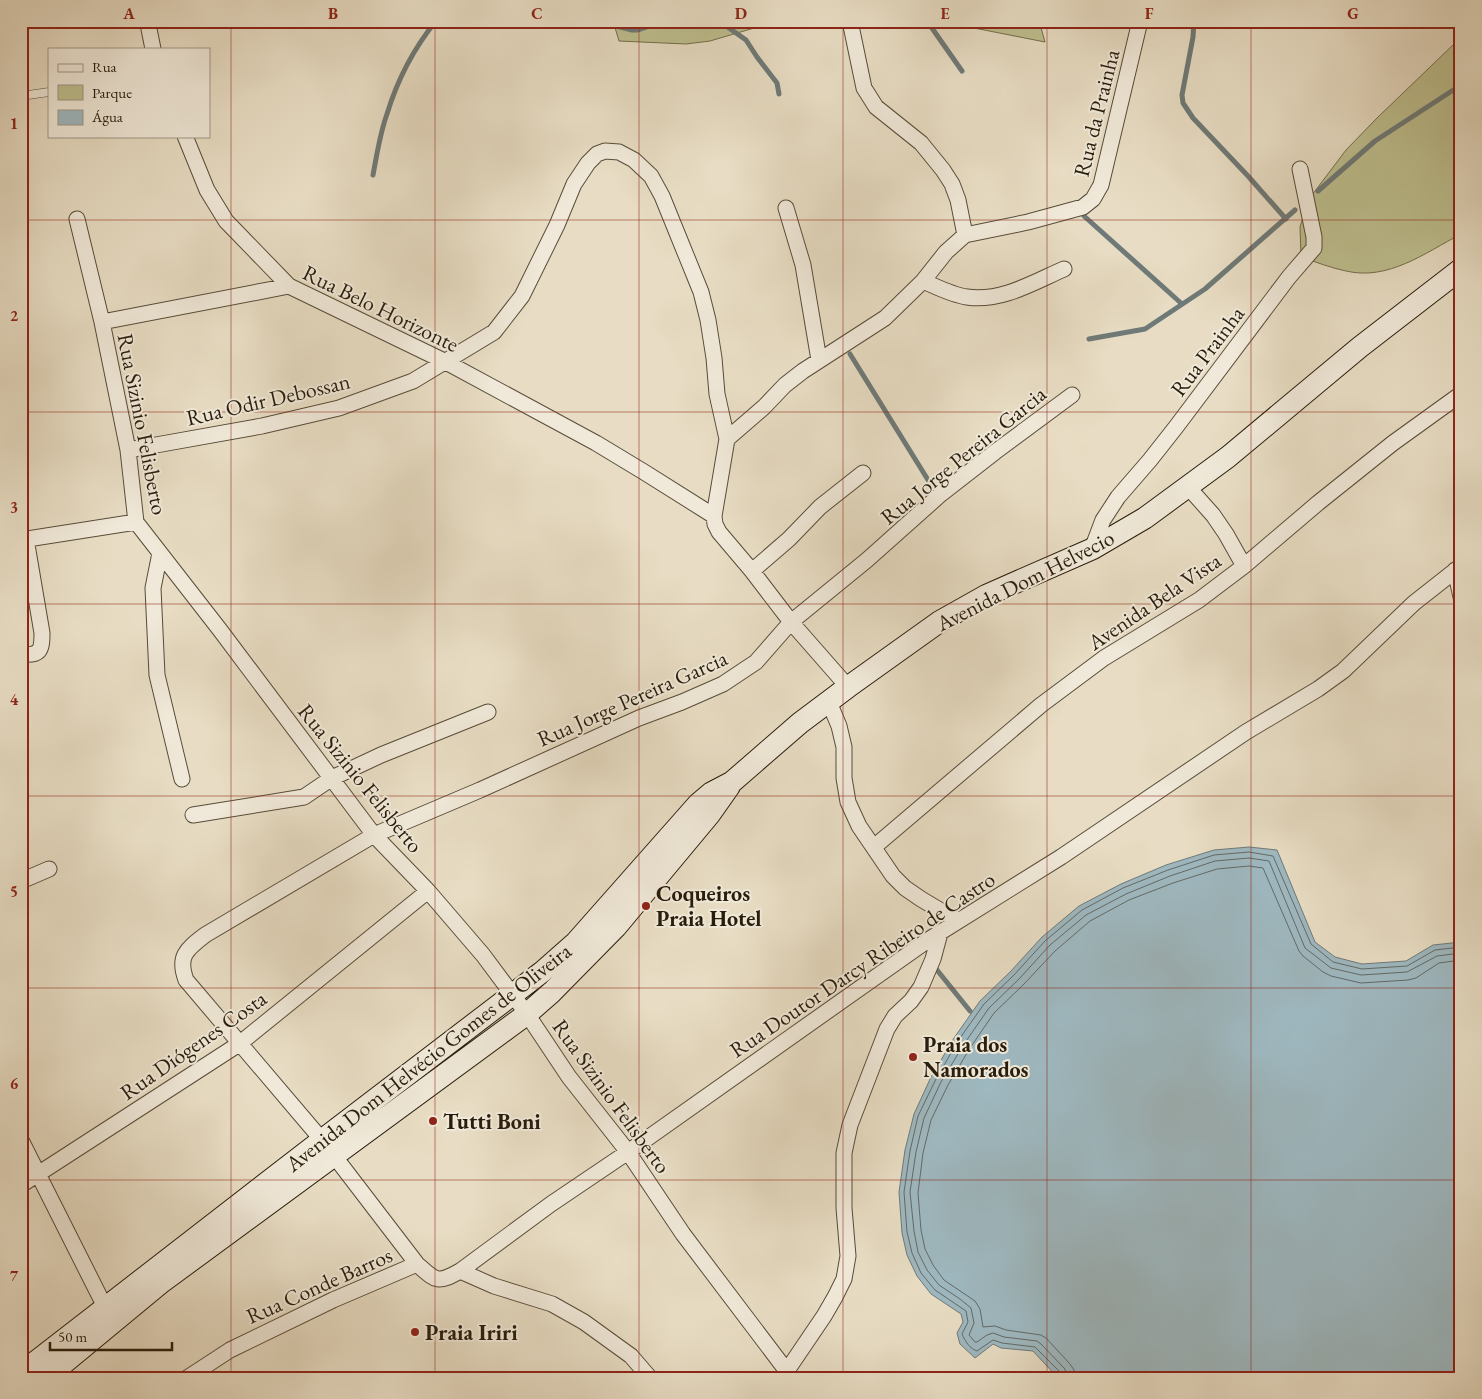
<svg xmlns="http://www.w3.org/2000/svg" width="1482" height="1399" viewBox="0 0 1482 1399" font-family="'EB Garamond',serif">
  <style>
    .green { fill: #bebf8f; stroke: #736e4d }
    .water { fill: #9eb8c0; stroke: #6f7a78 }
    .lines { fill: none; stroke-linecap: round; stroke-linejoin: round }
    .shore { stroke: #636a66; stroke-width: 1 }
    .stream { stroke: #6f7a78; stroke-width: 5 }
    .lane-casing { stroke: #584c39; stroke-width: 9 }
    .street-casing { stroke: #584c39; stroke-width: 17 }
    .secondary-casing { stroke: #281c0b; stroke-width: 23 }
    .lane { stroke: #f0e9d9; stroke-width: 8 }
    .street { stroke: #f0e9d9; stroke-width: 15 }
    .secondary { stroke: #f0e9d9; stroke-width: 21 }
    .grid { fill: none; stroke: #8f2418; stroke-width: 1; stroke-opacity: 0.55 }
    .poi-dot { fill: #8f2418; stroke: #f0e9d9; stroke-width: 2 }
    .labels { text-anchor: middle; stroke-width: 4; stroke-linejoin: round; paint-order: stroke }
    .street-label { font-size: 22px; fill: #281c0b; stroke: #f0e9d9 }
    .poi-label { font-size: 22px; font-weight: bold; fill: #281c0b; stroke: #f0e9d9; text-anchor: start }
    .neatline { fill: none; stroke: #8f2418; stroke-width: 2 }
    .grid-label { font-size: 16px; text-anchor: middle; font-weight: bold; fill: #8f2418 }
  </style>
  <rect width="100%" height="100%" fill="#e8ddc4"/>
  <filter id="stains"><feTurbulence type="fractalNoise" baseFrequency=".004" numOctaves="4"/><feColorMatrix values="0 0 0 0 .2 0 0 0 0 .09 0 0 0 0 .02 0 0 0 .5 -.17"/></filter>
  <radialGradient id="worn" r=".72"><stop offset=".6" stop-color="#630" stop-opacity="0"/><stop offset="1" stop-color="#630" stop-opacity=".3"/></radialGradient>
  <!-- green -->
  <path class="green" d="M 613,21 L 778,21 L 710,41 L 686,44 L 619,41 Z
    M 908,21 L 1041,21 L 1040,24 L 1045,42 L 969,27 L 933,25 Z
    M 1461,35 L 1461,234 C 1425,253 1388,281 1346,271 C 1331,268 1316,262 1301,257 L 1300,227 L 1309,199 L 1346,150 L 1377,118 L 1454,44 Z"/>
  <!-- water -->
  <path class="water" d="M 1249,847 L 1277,850 L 1315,942 L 1335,957 L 1362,964 L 1406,961 L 1433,945 L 1461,942 L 1461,1378 L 1058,1378 L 1033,1351 L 1001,1348 L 993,1344 L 975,1358 L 960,1344 L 957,1333 L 963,1322 L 961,1314 L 931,1294 L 917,1276 L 907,1255 L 902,1233 L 899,1192 L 905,1150 L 914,1114 L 931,1077 L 954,1038 L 980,1001 L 1011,971 L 1042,937 L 1079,906 L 1121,884 L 1166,865 L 1214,850 Z"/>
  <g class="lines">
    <!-- shore -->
    <path class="shore" d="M 1061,1378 L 1060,1372 L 1035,1347 L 1002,1343 L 993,1340 L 977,1351 C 970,1349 965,1341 962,1334 L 968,1322 L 966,1311 L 935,1290 L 921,1273 L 912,1253 L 907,1232 L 904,1192 L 910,1151 L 918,1116 L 936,1079 L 958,1041 L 984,1004 L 1014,975 L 1045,941 L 1082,910 L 1123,888 L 1168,870 L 1214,855 L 1249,852 L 1273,856 L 1311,944 L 1333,962 L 1362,969 L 1407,966 L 1435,950 L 1461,947
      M 1067,1378 L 1065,1369 L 1041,1344 L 1037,1341 L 1004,1337 L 993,1333 L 987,1335 L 977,1342 L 975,1342 L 969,1335 L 974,1323 L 971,1308 L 960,1299 L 939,1285 L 927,1270 L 918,1252 L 914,1231 L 910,1192 L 916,1152 L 924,1118 L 941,1082 L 964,1044 L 989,1008 L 1019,979 L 1050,945 L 1086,915 L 1126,894 L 1170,876 L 1215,861 L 1249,858 L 1269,861 L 1305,948 L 1331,968 L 1361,975 L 1407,972 L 1437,956 L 1461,953
      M 1075,1378 L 1074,1370 L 1070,1364 L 1046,1338 L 1041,1335 L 1006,1330 L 995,1326 L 983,1327 L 980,1309 L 975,1301 L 944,1280 L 933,1265 L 925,1249 L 921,1230 L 918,1193 L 923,1153 L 931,1120 L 948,1085 L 970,1048 L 994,1013 L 1024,984 L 1055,951 L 1090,921 L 1129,900 L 1173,883 L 1217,869 L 1249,866 L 1263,868 L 1299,951 L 1303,956 L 1323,972 L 1331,976 L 1361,983 L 1408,980 L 1416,978 L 1439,963 L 1461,960"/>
    <!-- stream -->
    <path class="stream" d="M 596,21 L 632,30 L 638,30 L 664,21
      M 719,21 L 746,40 L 757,57 L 777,83 L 779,94
      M 927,21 L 962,71
      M 1194,21 L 1193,37 L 1182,95 L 1183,103 L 1193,118 L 1248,176 L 1286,219
      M 373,175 C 377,154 380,133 387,114 C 397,81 414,48 436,21
      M 1318,191 L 1375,141 L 1461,85
      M 1084,216 L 1182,304
      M 1089,339 L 1145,329 L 1205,289 L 1295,210
      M 850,354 L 933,488
      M 937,970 L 970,1011"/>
    <!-- lane casing -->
    <g class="lane-casing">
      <path id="lane" d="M 21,96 L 49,92"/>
    </g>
    <!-- street casing -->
    <g class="street-casing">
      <path id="street" d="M 149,21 L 149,29 L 153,49
        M 185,136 L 207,190 L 226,221 L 289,286
        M 786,208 L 803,265 L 819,360
        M 77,219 L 102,322 L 128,450 L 136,522 L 220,630 L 374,835 L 428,891 L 483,955 L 527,1014 L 569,1077 L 628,1152 L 683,1234 L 792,1378
        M 965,235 L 1028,222 L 1083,207 L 1093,199 L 1101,185 L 1140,21
        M 923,281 C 937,287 952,295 967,297 C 1002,302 1034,282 1064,269
        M 102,322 L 289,286 L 444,361 L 596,443 L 644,472 L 714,516
        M 727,439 L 764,407 L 785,385 L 803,371 L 885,318 L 923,281 L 946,252 L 965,235 L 958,200 L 952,184 L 943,170 L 921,143 L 876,107 L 864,88 L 850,21
        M 128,450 L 262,426 L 339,408 L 413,381 L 494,332 L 522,296 L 557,225 L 574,184 L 588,163 L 597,154 L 605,151 L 619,152 L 634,160 L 651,176 L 662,196 L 701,292 L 708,320 L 714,358 L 717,394 L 727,439 L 714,516 L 715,524 L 719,532 L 752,571 L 791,622 L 848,687
        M 1188,487 L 1213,515 L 1226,534 L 1244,566
        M 21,540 L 136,522
        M 1092,549 L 1103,520 L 1118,497 L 1150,460 L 1176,427 L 1289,277 L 1314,248 L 1314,237 L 1300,169
        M 160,553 L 153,588 L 157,675 L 182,779
        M 1455,570 L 1461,597
        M 752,571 L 789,539 L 820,507 L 863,473
        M 21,654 C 40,656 42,651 42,633 L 26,539
        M 829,702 L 839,726 L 844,747 L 844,778 L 848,802 L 859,826 L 893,876 L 905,888 L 921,899 L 958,921
        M 193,815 L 304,797 L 332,778 L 381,755 L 488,712
        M 874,847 L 1041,705 L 1104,658 L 1199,600 L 1244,566 L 1318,503 L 1393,443 L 1461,394
        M 21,881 L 49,869
        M 21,1140 L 109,1315
        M 21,1185 L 239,1044 L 428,891
        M 417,1264 L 322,1140 L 186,980 C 177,956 187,949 205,935 L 374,835 L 480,790 L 639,718 L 682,702 L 723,684 L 756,662 L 791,622 L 867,560 L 941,494 L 995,452 L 1072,395
        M 460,1271 L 494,1286 L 552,1304 L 584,1322 L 631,1356 L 650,1378
        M 187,1378 L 230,1350 L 333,1300 L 417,1264 C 436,1281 437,1284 460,1271 L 551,1204 L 628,1152 L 928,940 L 1061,857 L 1246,732 L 1318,689 L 1343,671 L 1414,603 L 1461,566
        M 782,1378 L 824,1316 L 835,1297 L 844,1279 L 848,1256 L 844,1208 L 844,1153 L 850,1125 L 887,1029 L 895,1016 L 911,1001 L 921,987 L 933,959 L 940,933"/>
    </g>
    <!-- secondary casing -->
    <g class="secondary-casing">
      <path id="secondary" d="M 21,1373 L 322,1140 L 542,972 L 576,942 L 698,804 L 711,793 L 732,782 L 800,723 L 848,687 L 939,622 L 987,595 L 1092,549 L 1145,518 L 1228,457 L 1360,347 L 1461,269
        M 46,1378 L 162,1282 L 527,1014 L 552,992 L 616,927 L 710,814 L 729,787"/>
    </g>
    <!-- lane -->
    <use href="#lane" class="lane"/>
    <!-- street -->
    <use href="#street" class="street"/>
    <!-- secondary -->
    <use href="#secondary" class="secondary"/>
  </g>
  <!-- grid -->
  <path class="grid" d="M 231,21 L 231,1378M 435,21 L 435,1378M 639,21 L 639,1378M 843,21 L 843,1378M 1047,21 L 1047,1378M 1251,21 L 1251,1378M 21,220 L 1461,220M 21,412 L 1461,412M 21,604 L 1461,604M 21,796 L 1461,796M 21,988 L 1461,988M 21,1180 L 1461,1180"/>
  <!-- markers -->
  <g class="poi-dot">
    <circle cx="646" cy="906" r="5"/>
    <circle cx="913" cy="1057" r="5"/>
    <circle cx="433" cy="1121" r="5"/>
    <circle cx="415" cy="1332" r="5"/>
  </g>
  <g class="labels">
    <!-- street labels -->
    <g class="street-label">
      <text transform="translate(1096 113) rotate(-76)" y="8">Rua da Prainha</text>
      <text transform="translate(381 308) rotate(26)" y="8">Rua Belo Horizonte</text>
      <text transform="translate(1207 351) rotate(-53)" y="8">Rua Prainha</text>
      <text transform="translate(268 399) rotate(-13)" y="8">Rua Odir Debossan</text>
      <text transform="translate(143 424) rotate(79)" y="8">Rua Sizinio Felisberto</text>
      <text transform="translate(963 455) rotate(-39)" y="8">Rua Jorge Pereira Garcia</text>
      <text transform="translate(1025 580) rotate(-27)" y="8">Avenida Dom Helvecio</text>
      <text transform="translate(1154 601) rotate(-34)" y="8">Avenida Bela Vista</text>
      <text transform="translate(632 698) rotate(-24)" y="8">Rua Jorge Pereira Garcia</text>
      <text transform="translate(361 778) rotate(51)" y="8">Rua Sizinio Felisberto</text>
      <text transform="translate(862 964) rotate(-34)" y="8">Rua Doutor Darcy Ribeiro de Castro</text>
      <text transform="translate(193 1045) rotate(-35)" y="8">Rua Diógenes Costa</text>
      <text transform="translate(428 1057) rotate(-38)" y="8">Avenida Dom Helvécio Gomes de Oliveira</text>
      <text transform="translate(612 1096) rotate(54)" y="8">Rua Sizinio Felisberto</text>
      <text transform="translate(319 1285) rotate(-24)" y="8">Rua Conde Barros</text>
    </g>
    <!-- poi labels -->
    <g class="poi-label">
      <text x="656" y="901">Coqueiros<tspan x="656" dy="25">Praia Hotel</tspan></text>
      <text x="923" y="1052">Praia dos<tspan x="923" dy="25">Namorados</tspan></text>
      <text x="443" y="1129">Tutti Boni</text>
      <text x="425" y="1340">Praia Iriri</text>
    </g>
  </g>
  <!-- margin -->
  <rect width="1482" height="1399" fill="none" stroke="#e8ddc4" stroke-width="55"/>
  <!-- legend -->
  <rect x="48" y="48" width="162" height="90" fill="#f0e9d9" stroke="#a09787"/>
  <rect x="58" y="64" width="25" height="8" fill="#f0e9d9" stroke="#a09787"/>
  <text x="92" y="72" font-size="15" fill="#281c0b">Rua</text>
  <rect x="58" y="85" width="25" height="15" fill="#bebf8f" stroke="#a09787"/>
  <text x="92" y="98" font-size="15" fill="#281c0b">Parque</text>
  <rect x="58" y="110" width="25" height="15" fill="#9eb8c0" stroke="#a09787"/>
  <text x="92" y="122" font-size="15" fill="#281c0b">Água</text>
  <!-- scale -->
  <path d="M50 1342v8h122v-8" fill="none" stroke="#281c0b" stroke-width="2.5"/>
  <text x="58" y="1342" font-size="15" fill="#281c0b" stroke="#f0e9d9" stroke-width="4" paint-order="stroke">50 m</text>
  <rect x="28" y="28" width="1426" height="1344" class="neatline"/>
  <g class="grid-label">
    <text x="129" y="19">A</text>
    <text x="333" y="19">B</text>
    <text x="537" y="19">C</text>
    <text x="741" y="19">D</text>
    <text x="945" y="19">E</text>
    <text x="1149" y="19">F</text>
    <text x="1353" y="19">G</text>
    <text x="14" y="129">1</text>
    <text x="14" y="321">2</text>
    <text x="14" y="513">3</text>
    <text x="14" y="705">4</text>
    <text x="14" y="897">5</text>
    <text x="14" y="1089">6</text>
    <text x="14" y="1281">7</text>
  </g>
  <rect width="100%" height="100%" filter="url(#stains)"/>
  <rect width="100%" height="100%" fill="url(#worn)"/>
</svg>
